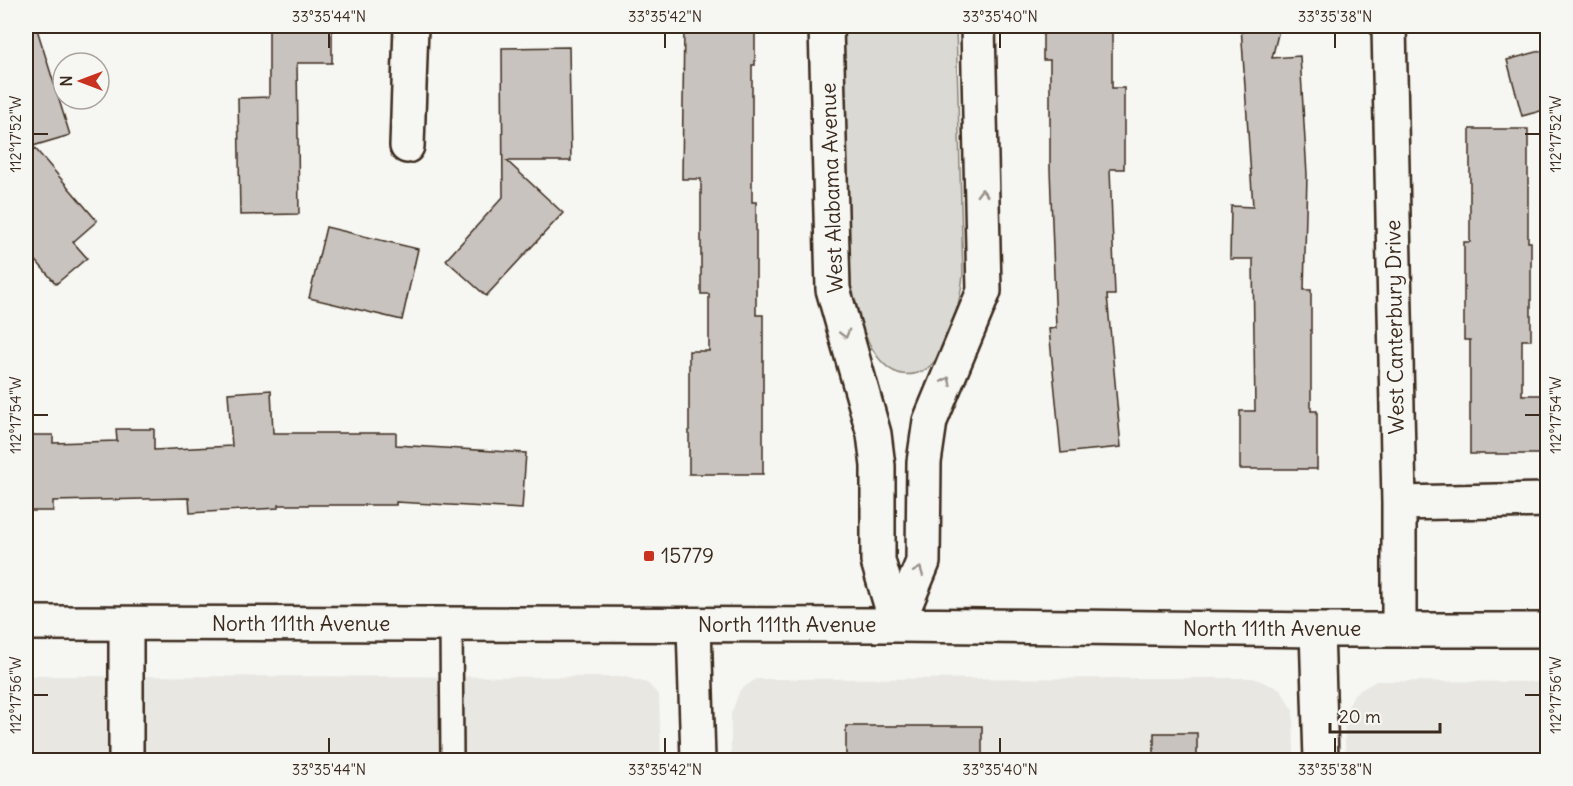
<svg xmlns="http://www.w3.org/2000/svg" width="1573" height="786" viewBox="0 0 1573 786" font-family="Delius,sans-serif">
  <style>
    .built { fill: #e8e7e2 }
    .green { fill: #dad9d3; stroke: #8a8278; stroke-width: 1.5 }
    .building { fill: #c8c3be; stroke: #3b2a1e; stroke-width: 1.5 }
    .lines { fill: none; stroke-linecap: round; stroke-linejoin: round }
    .lane-casing { stroke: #3b2a1e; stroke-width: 26 }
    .street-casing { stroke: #3b2a1e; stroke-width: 38 }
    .secondary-casing { stroke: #3b2a1e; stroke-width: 38 }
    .lane { stroke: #f6f6f2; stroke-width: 21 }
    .street { stroke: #f6f6f2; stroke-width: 33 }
    .secondary { stroke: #f6f6f2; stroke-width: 33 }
    .oneway { stroke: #989088 }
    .ticks { fill: none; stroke: #3b2a1e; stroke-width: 2 }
    .poi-dot { fill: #c8321e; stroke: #f6f6f2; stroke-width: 2 }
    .labels { text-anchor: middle; stroke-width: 6; stroke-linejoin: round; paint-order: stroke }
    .street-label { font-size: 21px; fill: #3b2a1e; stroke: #f6f6f2 }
    .poi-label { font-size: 21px; fill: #3b2a1e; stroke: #f6f6f2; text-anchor: start }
    .neatline { fill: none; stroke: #3b2a1e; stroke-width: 2 }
    .ticks-label { font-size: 15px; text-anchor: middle; fill: #3b2a1e }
  </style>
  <rect width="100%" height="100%" fill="#f6f6f2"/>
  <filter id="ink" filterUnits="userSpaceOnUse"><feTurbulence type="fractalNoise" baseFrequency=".0167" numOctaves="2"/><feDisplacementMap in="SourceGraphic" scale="12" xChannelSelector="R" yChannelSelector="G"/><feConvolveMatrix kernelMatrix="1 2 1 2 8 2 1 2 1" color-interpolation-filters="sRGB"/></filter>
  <g filter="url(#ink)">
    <!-- built -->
    <path class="built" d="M 26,676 L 625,677 L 647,683 L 659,695 L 661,760 L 26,760 Z
      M 1253,678 L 1280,689 L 1293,710 L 1294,760 L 731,760 L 731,714 L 740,690 L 756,679 Z
      M 1376,681 L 1547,682 L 1547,760 L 1346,760 L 1344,716 L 1354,694 Z"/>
    <!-- green -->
    <path class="green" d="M 842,26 L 956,26 L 963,275 C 961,298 947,360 923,371 C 878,391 858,321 851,290 Z"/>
    <!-- building -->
    <path class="building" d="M 26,26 L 36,26 L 70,135 L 33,146 L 97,221 L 73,242 L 87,258 L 56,284 L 26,249 Z
      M 269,26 L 332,26 L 332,63 L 297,63 L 299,214 L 240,215 L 238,98 L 269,97 Z
      M 684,26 L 755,26 L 755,65 L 752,65 L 752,202 L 756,202 L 756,315 L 763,315 L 763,474 L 689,474 L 689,351 L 709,351 L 709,294 L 701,294 L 701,179 L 682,179 Z
      M 1043,26 L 1112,26 L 1112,88 L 1124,88 L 1124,169 L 1110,169 L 1115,295 L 1107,295 L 1121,447 L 1061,453 L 1049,329 L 1056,328 L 1050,169 L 1050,60 L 1043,60 Z
      M 1241,26 L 1280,26 L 1272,58 L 1300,56 L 1307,175 L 1304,290 L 1311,290 L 1311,411 L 1317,411 L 1317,469 L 1240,469 L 1240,411 L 1255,411 L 1253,259 L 1230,259 L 1231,206 L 1253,207 Z
      M 569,47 L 571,161 L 507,161 L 563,213 L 486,296 L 446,260 L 503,197 L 502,48 Z
      M 1548,49 L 1548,109 L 1522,116 L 1507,60 Z
      M 1470,129 L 1528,129 L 1528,242 L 1531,242 L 1531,340 L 1522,340 L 1522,395 L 1548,395 L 1548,454 L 1470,454 L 1470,340 L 1464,340 L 1464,242 L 1470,242 Z
      M 326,227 L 418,249 L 402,320 L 309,298 Z
      M 271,390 L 273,433 L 396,433 L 396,445 L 526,453 L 522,509 L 396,502 L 396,505 L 278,505 L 278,508 L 190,513 L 189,498 L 53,501 L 53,511 L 26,511 L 26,435 L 53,435 L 53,443 L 117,441 L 116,429 L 154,429 L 154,450 L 232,446 L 228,393 Z
      M 846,726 L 982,726 L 982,760 L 846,760 Z
      M 1154,733 L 1197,733 L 1197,760 L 1154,760 Z"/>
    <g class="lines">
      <!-- lane casing -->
      <g class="lane-casing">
        <path id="lane" d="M 451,624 L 452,760"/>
      </g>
      <!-- street casing -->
      <g class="street-casing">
        <path id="street" d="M 1389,26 L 1399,503 L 1399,629
          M 407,146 L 411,26
          M 1399,503 L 1548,500
          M 694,625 L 698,760
          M 1317,630 L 1321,760
          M 126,760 L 126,624"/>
      </g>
      <!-- secondary casing -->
      <g class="secondary-casing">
        <path id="secondary" d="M 826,26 L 833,289 L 874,434 L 878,466 L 878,561 L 897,625
          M 26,623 L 897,625 L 1317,630 L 1548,630
          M 897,625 L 923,562 L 924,462 L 930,421 L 984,291 L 978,26"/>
      </g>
      <!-- lane -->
      <use href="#lane" class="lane"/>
      <!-- street -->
      <use href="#street" class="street"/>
      <!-- secondary -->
      <use href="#secondary" class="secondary"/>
    </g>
    <!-- one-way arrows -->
    <defs><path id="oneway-chevron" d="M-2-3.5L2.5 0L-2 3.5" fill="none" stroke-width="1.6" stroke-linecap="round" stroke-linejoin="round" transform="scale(1.5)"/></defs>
    <g class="oneway">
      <use href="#oneway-chevron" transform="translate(982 193) rotate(-91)"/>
      <use href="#oneway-chevron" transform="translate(845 334) rotate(74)"/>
      <use href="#oneway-chevron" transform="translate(947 381) rotate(-67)"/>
      <use href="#oneway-chevron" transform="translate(919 571) rotate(-68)"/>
    </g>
  </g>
  <!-- ticks -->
  <path class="ticks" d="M 329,33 L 329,48M 665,33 L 665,48M 1000,33 L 1000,48M 1335,33 L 1335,48M 33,134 L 48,134M 1525,134 L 1540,134M 33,415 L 48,415M 1525,415 L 1540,415M 33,695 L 48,695M 1525,695 L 1540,695M 329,738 L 329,753M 665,738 L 665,753M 1000,738 L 1000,753M 1335,738 L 1335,753"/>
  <!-- markers -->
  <rect class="poi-dot" x="643" y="550" width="12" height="12" rx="3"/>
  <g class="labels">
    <!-- street labels -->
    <g class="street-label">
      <text transform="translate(832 188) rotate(-92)" y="7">West Alabama Avenue</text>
      <text transform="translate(1395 327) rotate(-91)" y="7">West Canterbury Drive</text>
      <text x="301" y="631">North 111th Avenue</text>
      <text x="787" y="632">North 111th Avenue</text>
      <text x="1272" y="636">North 111th Avenue</text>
    </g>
    <!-- poi labels -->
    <g class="poi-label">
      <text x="661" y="563">15779</text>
    </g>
  </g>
  <!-- margin -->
  <rect width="1573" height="786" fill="none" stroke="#f6f6f2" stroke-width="66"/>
  <!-- north arrow -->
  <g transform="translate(81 81) rotate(270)"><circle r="28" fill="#f6f6f2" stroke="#aba49d" stroke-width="1.5"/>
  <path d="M0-4.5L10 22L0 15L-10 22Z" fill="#c8321e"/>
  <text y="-9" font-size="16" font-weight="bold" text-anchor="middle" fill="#3b2a1e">N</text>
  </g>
  <!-- scale -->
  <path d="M1330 723v9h110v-9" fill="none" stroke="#3b2a1e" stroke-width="3"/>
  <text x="1339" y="723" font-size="18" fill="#3b2a1e" stroke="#f6f6f2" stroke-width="4.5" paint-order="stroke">20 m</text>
  <rect x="33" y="33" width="1507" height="720" class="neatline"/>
  <g class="ticks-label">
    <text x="329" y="22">33°35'44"N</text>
    <text x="665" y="22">33°35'42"N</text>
    <text x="1000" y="22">33°35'40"N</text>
    <text x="1335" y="22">33°35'38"N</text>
    <text transform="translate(1556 134) rotate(-90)" y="5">112°17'52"W</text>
    <text transform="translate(16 134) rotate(-90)" y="5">112°17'52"W</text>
    <text transform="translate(1556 415) rotate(-90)" y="5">112°17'54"W</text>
    <text transform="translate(16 415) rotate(-90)" y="5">112°17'54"W</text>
    <text transform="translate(1556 695) rotate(-90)" y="5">112°17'56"W</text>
    <text transform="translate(16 695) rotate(-90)" y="5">112°17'56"W</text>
    <text x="329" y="775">33°35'44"N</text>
    <text x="665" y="775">33°35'42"N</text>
    <text x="1000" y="775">33°35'40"N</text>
    <text x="1335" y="775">33°35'38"N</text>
  </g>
</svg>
